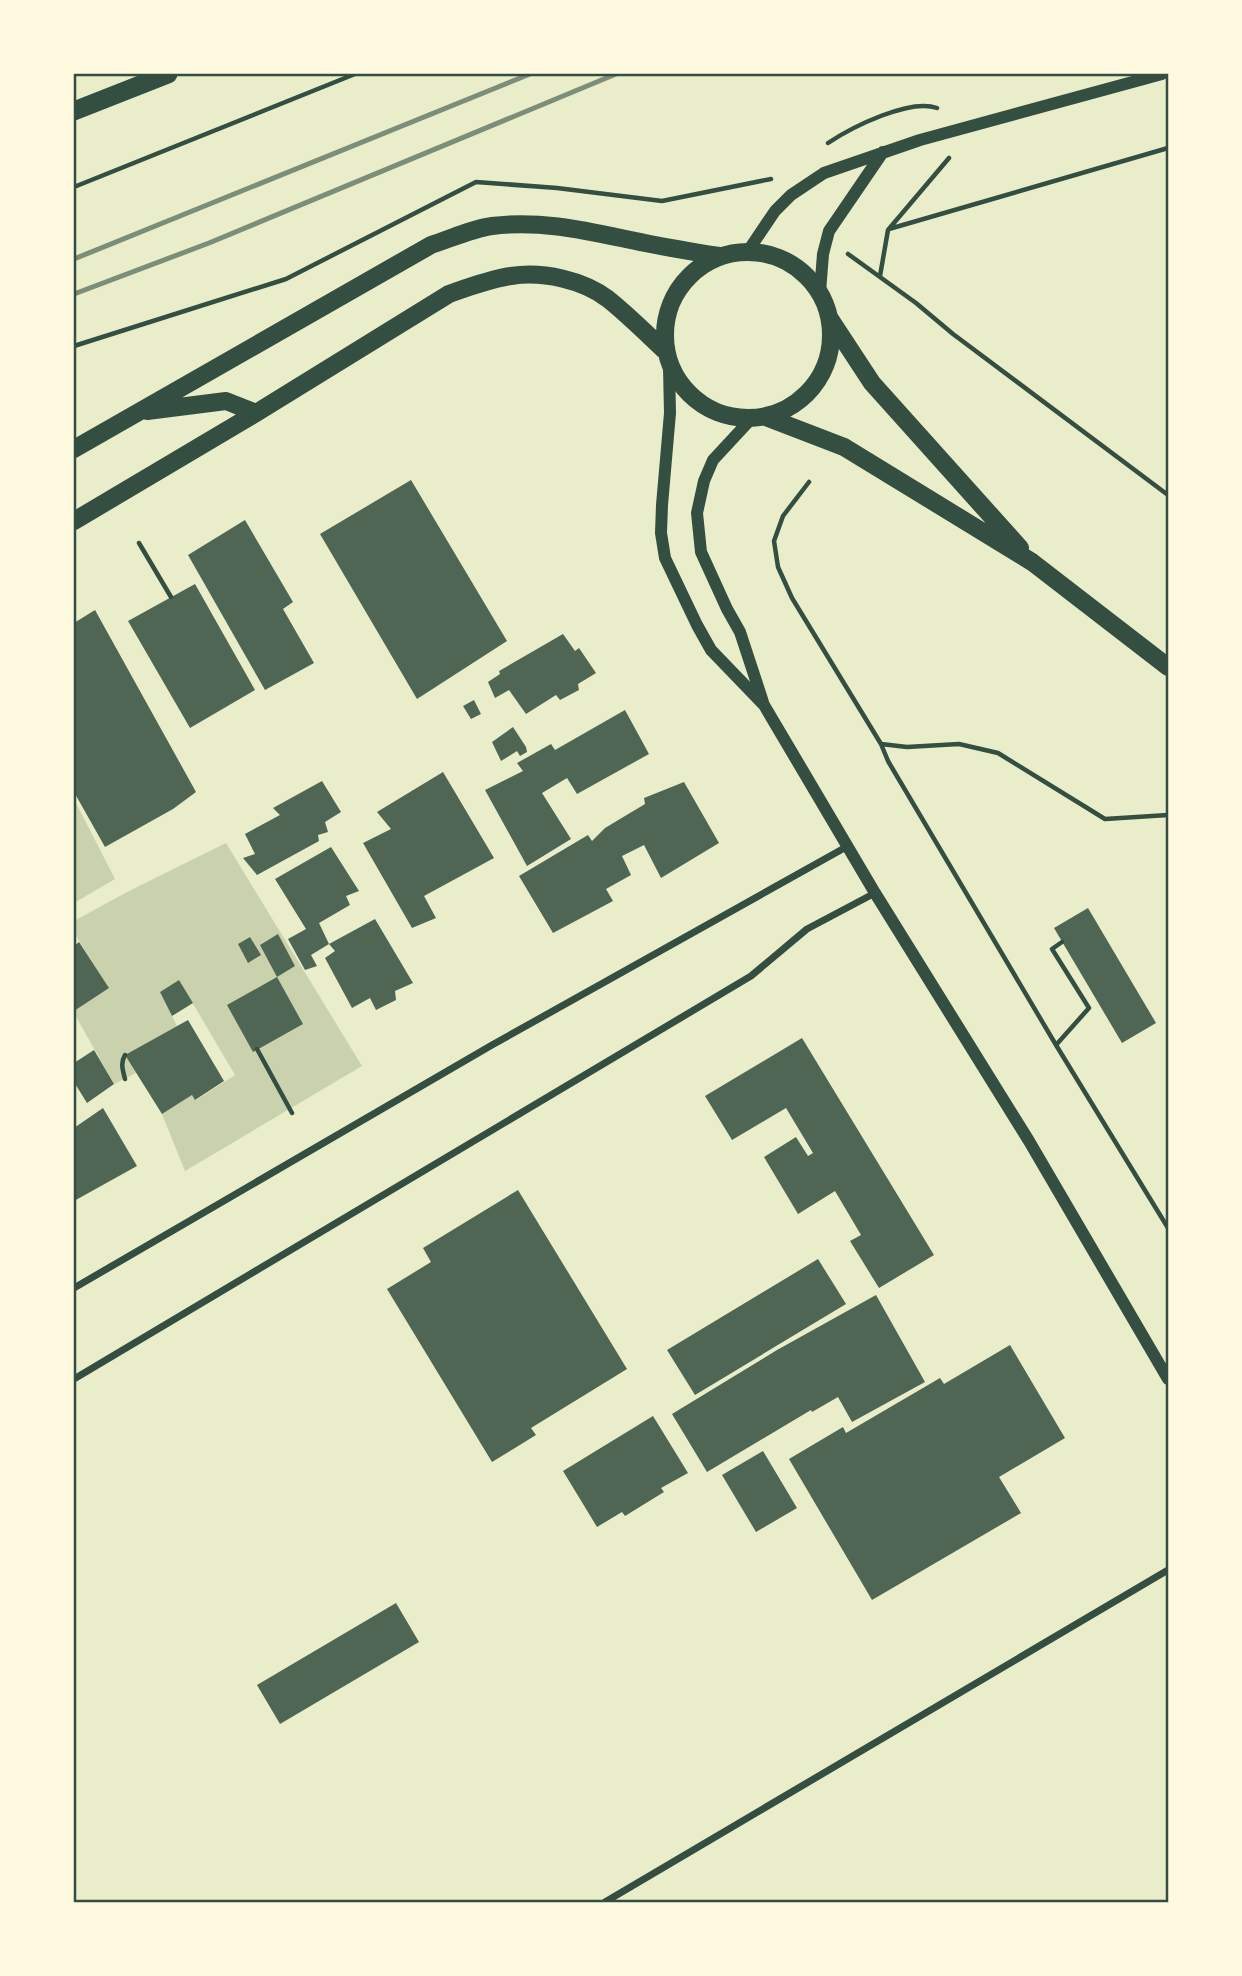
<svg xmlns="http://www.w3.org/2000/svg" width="1242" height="1976" viewBox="0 0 1242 1976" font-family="'Libre Baskerville',serif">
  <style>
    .green { fill: #cad2ad }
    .building { fill: #4f6655 }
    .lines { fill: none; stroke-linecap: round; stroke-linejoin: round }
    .path { stroke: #344e41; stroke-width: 4.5 }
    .minor { stroke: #344e41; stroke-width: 7 }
    .tertiary { stroke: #344e41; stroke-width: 12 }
    .primary { stroke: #344e41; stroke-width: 18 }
    .trunk { stroke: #344e41; stroke-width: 19 }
    .rail { stroke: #7c8e77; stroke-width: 5 }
    .neatline { fill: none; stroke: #344e41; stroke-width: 2.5 }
  </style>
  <rect width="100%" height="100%" fill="#e9edc9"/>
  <!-- green -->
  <path class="green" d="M 74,799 L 115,879 L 74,903 Z
    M 226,843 L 362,1066 L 185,1171 L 162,1114 L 192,1095 L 196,1100 L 235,1075 L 179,980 L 160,992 L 177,1026 L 125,1055 L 136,1073 L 114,1084 L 74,1013 L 74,1011 L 108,987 L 74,933 L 74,921 L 129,891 Z"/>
  <!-- building -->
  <path class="building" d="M 411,480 L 507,641 L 417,699 L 320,534 Z
    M 245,520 L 293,602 L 283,609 L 314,663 L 265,690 L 188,555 Z
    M 195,584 L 255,690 L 190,728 L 128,621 Z
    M 95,610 L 196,792 L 173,809 L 105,847 L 74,792 L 74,623 Z
    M 563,634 L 575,651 L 579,648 L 596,673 L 578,684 L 579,690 L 560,700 L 556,695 L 526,714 L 509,690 L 495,698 L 488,682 L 500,674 L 499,671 Z
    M 474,700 L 481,714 L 471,719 L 463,706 Z
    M 625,710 L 649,754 L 577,794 L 567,778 L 542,793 L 571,839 L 527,866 L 485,790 L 523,771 L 517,763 L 551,744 L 555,750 Z
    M 513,727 L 526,747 L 527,752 L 520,756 L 517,751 L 501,761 L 492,742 Z
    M 443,772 L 494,858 L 424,896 L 436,918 L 412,928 L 363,843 L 391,829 L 377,812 Z
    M 322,781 L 341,812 L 325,822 L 328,832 L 318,835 L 319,841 L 257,875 L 243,858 L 255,854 L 245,834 L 280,815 L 273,808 Z
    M 684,782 L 719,843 L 661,878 L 644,845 L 622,856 L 631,875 L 606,889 L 613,901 L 553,933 L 519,876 L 588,835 L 592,841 L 605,828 L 645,804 L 644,798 Z
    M 331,847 L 359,891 L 346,896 L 350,905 L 319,923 L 329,944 L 311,955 L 317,966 L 305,970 L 288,939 L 306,929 L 275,879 Z
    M 1088,908 L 1156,1023 L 1122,1043 L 1054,928 Z
    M 375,919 L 413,983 L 395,991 L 396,1000 L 376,1010 L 370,998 L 352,1008 L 325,958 L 335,951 L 329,944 Z
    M 278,934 L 295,966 L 277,977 L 260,945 Z
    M 250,937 L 261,955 L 248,963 L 238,944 Z
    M 79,942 L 109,988 L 74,1011 L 74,946 Z
    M 277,977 L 303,1024 L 253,1052 L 227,1005 Z
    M 179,980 L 193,1003 L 172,1016 L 160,992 Z
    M 188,1020 L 224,1081 L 195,1100 L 192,1095 L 162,1114 L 125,1055 Z
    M 802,1038 L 934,1255 L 879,1288 L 850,1241 L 861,1235 L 835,1191 L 798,1214 L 764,1157 L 796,1137 L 808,1156 L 813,1153 L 786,1108 L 732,1140 L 705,1096 Z
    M 94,1050 L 114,1084 L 87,1103 L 74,1082 L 74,1063 Z
    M 103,1108 L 137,1166 L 74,1201 L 74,1128 Z
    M 518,1190 L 627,1369 L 531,1428 L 536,1435 L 492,1462 L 387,1289 L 431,1262 L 423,1248 Z
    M 818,1259 L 846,1304 L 695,1395 L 667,1350 Z
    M 876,1295 L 925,1382 L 852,1422 L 838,1397 L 812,1412 L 811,1410 L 707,1472 L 672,1414 L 777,1350 Z
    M 1010,1345 L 1065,1438 L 999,1477 L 1021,1513 L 872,1600 L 789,1459 L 843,1427 L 846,1433 L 940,1378 L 944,1384 Z
    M 653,1416 L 688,1473 L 661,1488 L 664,1492 L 625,1516 L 622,1512 L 597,1527 L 563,1471 Z
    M 763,1451 L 797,1508 L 756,1532 L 722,1475 Z
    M 396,1603 L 419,1642 L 280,1724 L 257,1685 Z"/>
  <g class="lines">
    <!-- path -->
    <path class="path" d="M 828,143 C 852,127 910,98 937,108
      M 74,187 L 355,74
      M 889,229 L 1168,148
      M 848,254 L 916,303 L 953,334 L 1168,495
      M 880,276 L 888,230 L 949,158
      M 74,346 L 286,279 L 476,182 L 557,188 L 662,201 L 771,179
      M 809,482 L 783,516 L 774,541 L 778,567 L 792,598 L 881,744 L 888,761 L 1056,1045 L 1168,1228
      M 139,543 L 171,597
      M 881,744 L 907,747 L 959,744 L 998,753 L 1105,819 L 1168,815
      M 1056,1045 L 1089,1008 L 1052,949 L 1062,942
      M 257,1049 L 292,1113
      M 125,1055 C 120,1063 123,1071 125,1079"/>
    <!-- minor -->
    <path class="minor" d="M 74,1288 L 492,1045 L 848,846
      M 74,1379 L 751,976 L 807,929 L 875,893
      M 605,1902 L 1168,1570"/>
    <!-- tertiary -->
    <path class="tertiary" d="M 748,251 L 775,211 L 791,195 L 824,173 L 920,140 L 1162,74
      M 820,292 L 823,254 L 829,231 L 883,152
      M 669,367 L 670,413 L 662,505 L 661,533 L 665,558 L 697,625 L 711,650 L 764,705 L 875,893 L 1029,1141 L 1168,1379
      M 752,418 L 713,460 L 704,481 L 697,513 L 701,552 L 727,609 L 740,632 L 763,702"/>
    <!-- primary -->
    <path class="primary" d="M665 335a83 83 0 1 1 166 0a83 83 0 1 1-166 0Z
      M 830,319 L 872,383 L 1020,548
      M 147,411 L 226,401 L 256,413
      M 766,417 L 844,447 L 1032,562 L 1168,667
      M 74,449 L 431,245 C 450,239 471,229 492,226 C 544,219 595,233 645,243 C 670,248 694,252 719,256
      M 74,521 L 256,413 L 449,294 C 469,287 490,279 511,276 C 543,271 583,280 608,299 C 628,315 646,333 664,350"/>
    <!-- trunk -->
    <path class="trunk" d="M 74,111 L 168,74"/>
    <!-- rail -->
    <path class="rail" d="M 74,259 L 530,74
      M 74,294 L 209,243 L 616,74"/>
  </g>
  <!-- border -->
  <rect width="1242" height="1976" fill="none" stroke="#fefae0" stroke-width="150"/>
  <rect x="75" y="75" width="1092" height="1826" class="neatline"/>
</svg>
